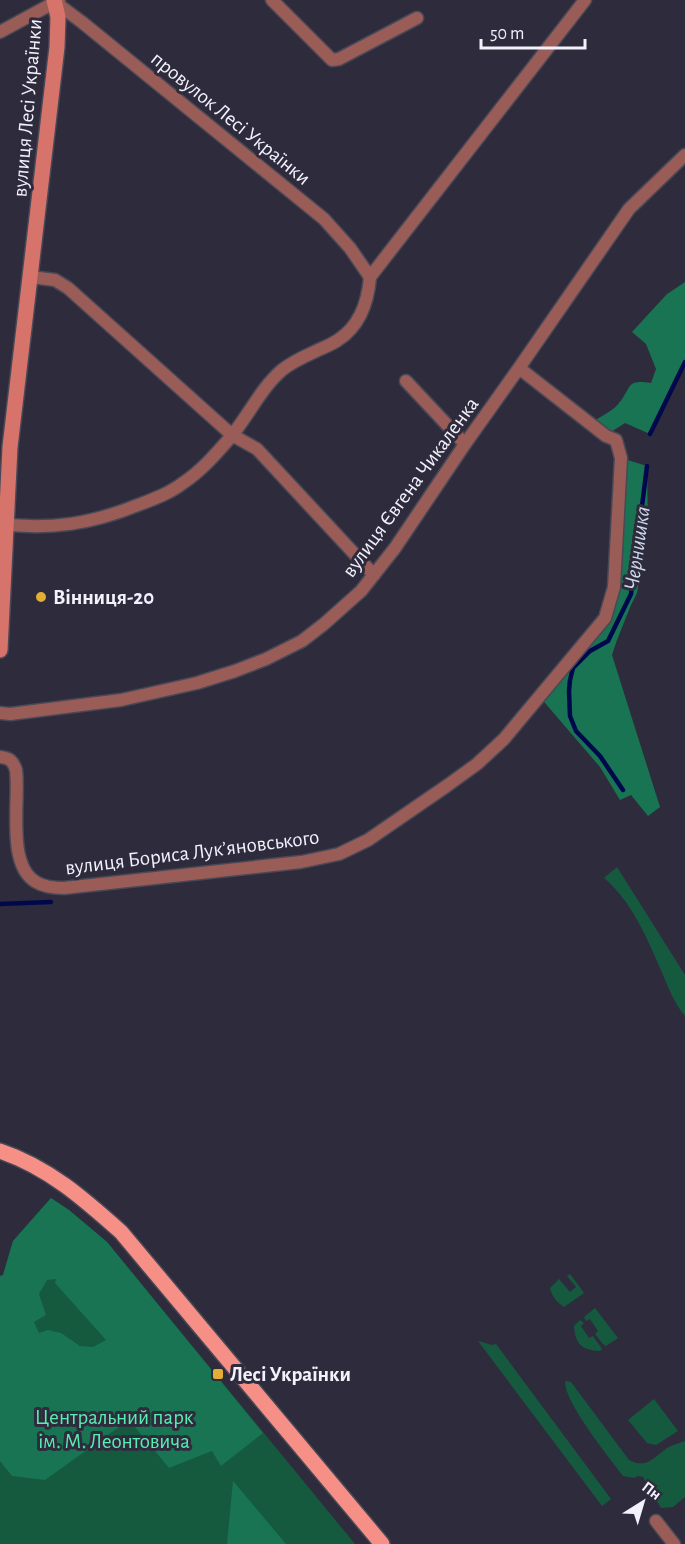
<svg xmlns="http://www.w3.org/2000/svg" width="685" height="1544" viewBox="0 0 685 1544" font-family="'Alegreya Sans',sans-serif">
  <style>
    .green { fill: #155a3f }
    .forest { fill: #187452; fill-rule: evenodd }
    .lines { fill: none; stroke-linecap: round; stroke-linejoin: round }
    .stream { stroke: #00084d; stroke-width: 4.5 }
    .minor-casing { stroke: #494857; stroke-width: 15 }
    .secondary-casing { stroke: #494857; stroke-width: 18 }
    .primary-casing { stroke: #494857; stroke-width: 18 }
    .minor { stroke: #9a5c56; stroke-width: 12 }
    .secondary { stroke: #d6746b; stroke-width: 15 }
    .primary { stroke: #f69087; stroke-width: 15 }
    .poi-dot { fill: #e4ad35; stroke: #2e2c3c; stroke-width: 2 }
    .labels { text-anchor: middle; stroke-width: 6; stroke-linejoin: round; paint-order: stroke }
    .street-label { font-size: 21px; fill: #f2f1fc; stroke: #2e2c3c }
    .poi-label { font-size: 21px; font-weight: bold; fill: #f2f1fc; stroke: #2e2c3c; text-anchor: start }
    .park-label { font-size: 21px; fill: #58edb1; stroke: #2e2c3c }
    .water-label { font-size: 22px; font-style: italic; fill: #cdd8ed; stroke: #2e2c3c }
  </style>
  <rect width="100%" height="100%" fill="#2e2c3c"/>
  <!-- green -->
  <path class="green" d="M 617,867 L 685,975 L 685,1016 C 673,1001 668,987 661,970 C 646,936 632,902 604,878 Z
    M 51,1198 L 69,1210 L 107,1242 L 355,1544 L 0,1544 L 0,1276 L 3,1275 L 13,1241 Z
    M 570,1274 L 584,1293 L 564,1307 C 557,1302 552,1297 550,1288 L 559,1279 L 570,1292 L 576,1287 L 567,1276 Z
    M 595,1308 L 618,1338 L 606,1346 L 603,1344 L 595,1334 L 598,1331 L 590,1319 L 586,1321 L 584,1317 Z
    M 580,1320 L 584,1323 L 581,1326 L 589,1338 L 593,1336 L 602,1349 L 600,1351 C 582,1350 575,1344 574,1326 Z
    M 478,1341 L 492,1345 L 496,1344 L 611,1499 L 602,1506 Z
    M 567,1381 L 571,1382 L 629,1460 C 649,1471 656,1453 671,1446 C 675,1444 681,1443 685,1441 L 685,1497 L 673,1507 L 661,1508 L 643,1477 L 638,1476 L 634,1478 L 623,1476 C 609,1457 565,1403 565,1382 Z
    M 654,1399 L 678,1431 L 656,1445 L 647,1443 L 628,1420 Z"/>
  <!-- forest -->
  <path class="forest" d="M 685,282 L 685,362 L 650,434 L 625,423 L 611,432 L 596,420 C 603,415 614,410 619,403 C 632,388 625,379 651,383 L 656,369 L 646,344 L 632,332 L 667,294 Z
    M 621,458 L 647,466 L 648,524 L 637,593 L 631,605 L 617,640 L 612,655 L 660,807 L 648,816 L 631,795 L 620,800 L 600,767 L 539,696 L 605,617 Z
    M 51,1198 L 69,1210 L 107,1242 L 263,1433 L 221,1466 L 212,1451 L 169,1468 L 129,1420 L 45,1480 L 12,1476 L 0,1461 L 0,1276 L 3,1275 L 13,1241 ZM 56,1279 L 55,1283 L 106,1340 L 93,1347 L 80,1346 L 61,1333 L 48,1330 L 39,1333 L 34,1322 L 46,1315 L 39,1294 L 47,1280 Z
    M 233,1481 L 286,1544 L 227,1544 Z"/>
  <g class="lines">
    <!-- stream -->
    <path class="stream" d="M 650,434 L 685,362
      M 623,790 L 600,756 L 576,731 L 570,716 L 569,691 L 570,680 L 573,668 L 590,651 L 608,641 L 631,594 L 647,466
      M 0,904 L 51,902"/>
    <!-- minor casing -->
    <g class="minor-casing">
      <path id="minor" d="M 272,0 L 332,60 L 339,59 L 417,18
        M 55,2 L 83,23 L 324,219 L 350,248 L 370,277
        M 0,32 L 59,0
        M 31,277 L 55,280 L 68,288 L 232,435 L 257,449 L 374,575
        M 406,381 L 465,444
        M 0,524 C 51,530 91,524 138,505 C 154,499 170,493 183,483 C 201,471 215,455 229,439 C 248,417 260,389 282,370 C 292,362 303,357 314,352 C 322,348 331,345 338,340 C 360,326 368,302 370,277 L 585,0
        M 0,713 L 10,714 L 121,700 L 197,683 L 235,671 L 266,659 L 302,641 L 324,624 L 361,591 L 395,548 L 465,444 L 519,368 L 629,209 L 685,155
        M 0,757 C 10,758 13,761 16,770 C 20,800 6,865 36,882 C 44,887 54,888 64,888 L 301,862 L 339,854 L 368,840 L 448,785 L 477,764 L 504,739 L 605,618 L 614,587 L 621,458 L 616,440 L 606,436 L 519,368
        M 656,1521 L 674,1544"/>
    </g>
    <!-- secondary casing -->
    <g class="secondary-casing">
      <path id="secondary" d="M 0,650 L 10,447 L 57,47 L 58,17 L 54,0"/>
    </g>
    <!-- primary casing -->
    <g class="primary-casing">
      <path id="primary" d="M 0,1151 C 48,1167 84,1199 121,1232 L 382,1544"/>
    </g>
    <!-- minor -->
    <use href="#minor" class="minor"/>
    <!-- secondary -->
    <use href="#secondary" class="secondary"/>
    <!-- primary -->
    <use href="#primary" class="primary"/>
  </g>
  <!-- markers -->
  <g class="poi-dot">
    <circle cx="41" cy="597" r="6"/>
    <rect x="212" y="1368" width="12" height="12" rx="3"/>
  </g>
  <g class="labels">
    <!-- street labels -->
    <g class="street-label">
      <text transform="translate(27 108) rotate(-85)" y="7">вулиця Лесі Українки</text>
      <text transform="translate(231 118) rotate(39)" y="7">провулок Лесі Українки</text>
      <text transform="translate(410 487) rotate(-54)" y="7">вулиця Євгена Чикаленка</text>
      <text transform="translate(192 852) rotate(-7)" y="7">вулиця Бориса Лукʼяновського</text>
    </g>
    <!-- poi labels -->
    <g class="poi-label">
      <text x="53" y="604">Вінниця-20</text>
      <text x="230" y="1381">Лесі Українки</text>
    </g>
    <!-- park labels -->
    <g class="park-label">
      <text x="114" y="1424">Центральний парк<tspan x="114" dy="24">ім. М. Леонтовича</tspan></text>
    </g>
    <!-- water labels -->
    <g class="water-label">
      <text transform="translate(636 548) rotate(-82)" y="8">Чернишка</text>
    </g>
  </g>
  <!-- north arrow -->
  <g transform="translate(643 1502) rotate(37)" stroke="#2e2c3c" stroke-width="4.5" paint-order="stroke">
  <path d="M0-4.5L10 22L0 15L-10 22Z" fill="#f2f1fc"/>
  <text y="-9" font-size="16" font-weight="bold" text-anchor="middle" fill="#f2f1fc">Пн</text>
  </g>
  <!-- scale -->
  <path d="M481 39v9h104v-9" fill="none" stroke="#f2f1fc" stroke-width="3"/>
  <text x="490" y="39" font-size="18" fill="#f2f1fc" stroke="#2e2c3c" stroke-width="4.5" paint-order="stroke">50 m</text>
</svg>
